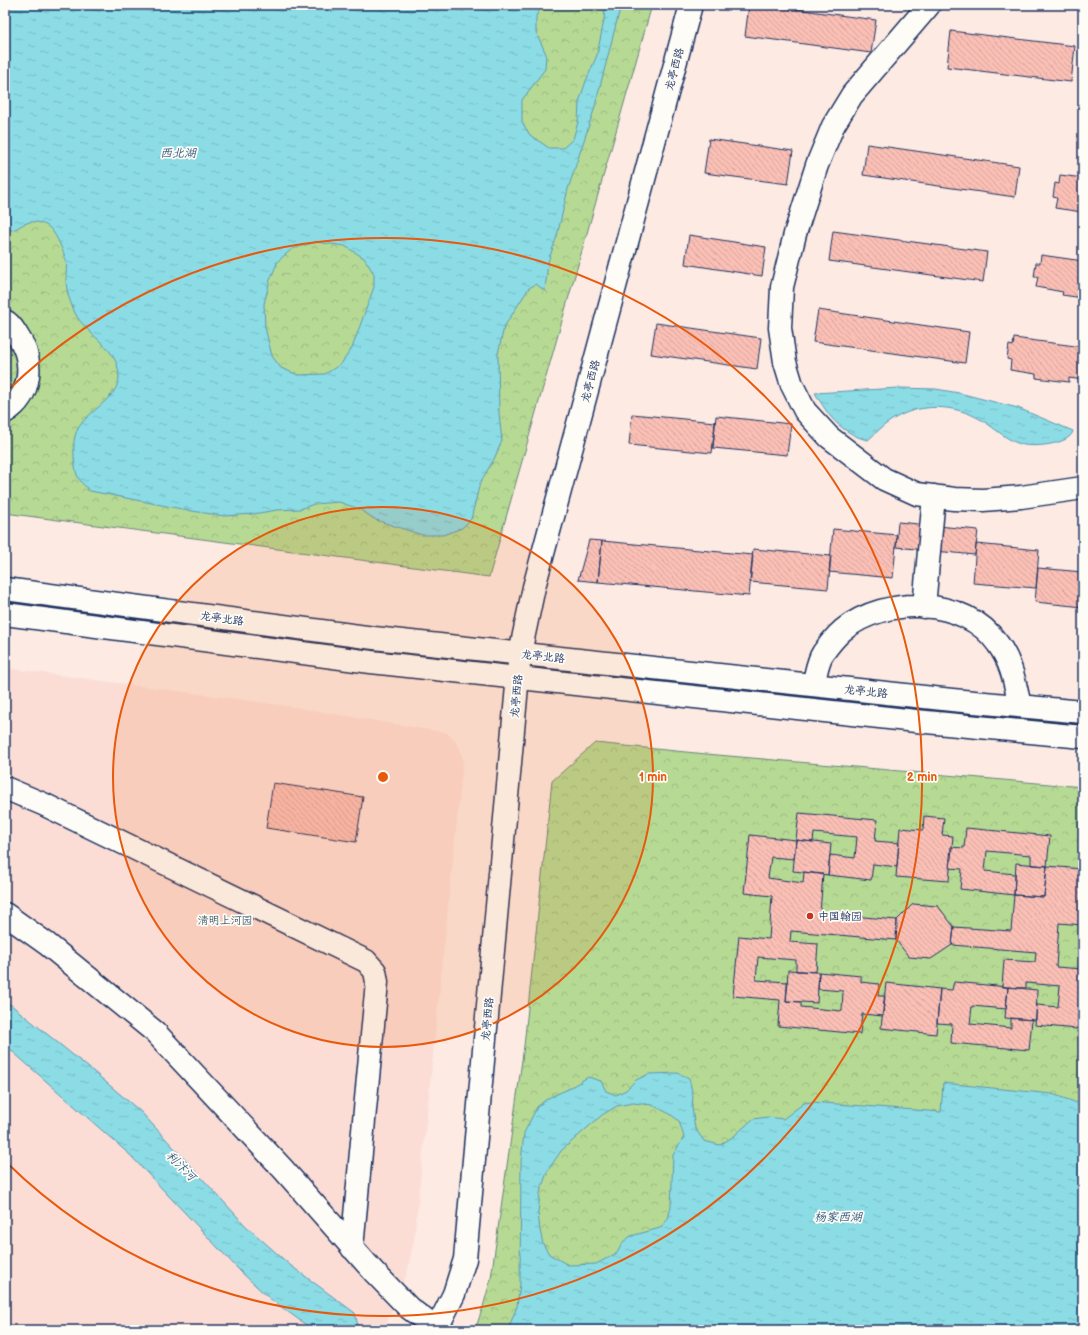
<svg xmlns="http://www.w3.org/2000/svg" width="1088" height="1335" viewBox="0 0 1088 1335" font-family="'Balsamiq Sans','LXGW WenKai TC',sans-serif">
  <style>
    .built { fill: #fbddd5 }
    .forest { fill: url(#forest-crowns); stroke: #688479 }
    .water { fill: url(#water-ripples); stroke: #5e97af; fill-rule: evenodd }
    .building { fill: url(#building-back-hatch); stroke: #1b2f5e }
    .lines { fill: none; stroke-linecap: round; stroke-linejoin: round }
    .minor-casing { stroke: #1b2f5e; stroke-width: 25 }
    .major-casing { stroke: #1b2f5e; stroke-width: 25 }
    .minor { stroke: #fdfcf7; stroke-width: 22 }
    .major { stroke: #fdfcf7; stroke-width: 22 }
    .ring { fill: none; stroke: #e8590c; stroke-width: 2 }
    .poi-dot { fill: #c8321e; stroke: #fdfcf7; stroke-width: 1.5 }
    .labels { text-anchor: middle; stroke-width: 3.5; stroke-linejoin: round; paint-order: stroke }
    .street-label { font-size: 11px; fill: #1b2f5e; stroke: #fdfcf7 }
    .poi-label { font-size: 11px; fill: #1b2f5e; stroke: #fdfcf7; text-anchor: start }
    .park-label { font-size: 11px; fill: #425a6c; stroke: #fdfcf7 }
    .water-label { font-size: 12px; font-style: italic; fill: #375a80; stroke: #fdfcf7 }
    .centre { fill: #e8590c; stroke: #fdfcf7; stroke-width: 2 }
    .ring-label { font-size: 12px; text-anchor: middle; font-weight: bold; fill: #e8590c; stroke: #fdfcf7; stroke-width: 3.5; stroke-linejoin: round; paint-order: stroke }
  </style>
  <defs>
    <pattern id="forest-crowns" width="20" height="18" patternUnits="userSpaceOnUse"><rect width="20" height="18" fill="#b6da94"/><path d="M2 6a3 3 0 1 1 6 0M12 15a3 3 0 1 1 6 0" fill="none" stroke="#9cbb82"/></pattern>
    <pattern id="water-ripples" width="26" height="14" patternUnits="userSpaceOnUse"><rect width="26" height="14" fill="#8bdce5"/><path d="M2 4q2-2 4 0t4 0M15 11q2-2 4 0t4 0" fill="none" stroke="#77bdc7"/></pattern>
    <pattern id="building-back-hatch" width="6" height="6" patternUnits="userSpaceOnUse"><rect width="6" height="6" fill="#fabfb5"/><path d="M-1 5l2 2M0 0l6 6M5-1l2 2" fill="none" stroke="#d6a49e"/></pattern>
  </defs>
  <rect width="100%" height="100%" fill="#fceae3"/>
  <filter id="ink" filterUnits="userSpaceOnUse"><feTurbulence type="fractalNoise" baseFrequency=".025" numOctaves="2"/><feDisplacementMap in="SourceGraphic" scale="8" xChannelSelector="R" yChannelSelector="G"/><feConvolveMatrix kernelMatrix="1 2 1 2 8 2 1 2 1" color-interpolation-filters="sRGB"/></filter>
  <g filter="url(#ink)">
    <!-- built -->
    <path class="built" d="M 5,668 L 281,705 L 447,733 L 455,741 L 461,751 L 463,761 L 414,1240 L 407,1273 L 384,1330 L 5,1330 Z"/>
    <!-- forest -->
    <path class="forest" d="M 5,5 L 652,5 L 489,577 L 5,513 Z
      M 595,743 L 706,754 L 1083,787 L 1083,1330 L 475,1330 L 483,1307 L 491,1278 L 524,1046 L 552,781 Z"/>
    <!-- water -->
    <path class="water" d="M 5,5 L 542,5 L 536,16 L 536,32 L 546,54 L 545,69 L 522,100 L 522,122 L 530,135 L 549,148 L 563,148 L 573,139 L 578,122 L 579,102 L 586,81 L 597,55 L 604,20 L 605,5 L 621,5 L 594,110 L 568,189 L 557,236 L 548,262 L 545,291 L 536,284 L 529,288 L 504,327 L 498,354 L 499,413 L 502,441 L 494,459 L 480,483 L 471,519 L 462,528 L 443,535 L 422,535 L 376,520 L 359,509 L 339,502 L 314,504 L 300,509 L 277,510 L 253,514 L 224,516 L 192,511 L 90,491 C 76,478 76,476 74,457 C 74,450 73,443 75,436 C 81,412 119,401 119,376 C 118,346 88,338 75,313 C 70,302 66,291 66,279 C 66,273 67,266 66,261 C 64,252 56,234 50,228 C 44,223 34,220 27,223 C 17,226 18,231 5,230 ZM 316,242 L 345,246 L 364,258 L 374,274 L 374,287 L 352,348 L 341,364 L 325,374 L 298,375 L 281,368 L 272,356 L 265,327 L 264,304 L 270,280 L 278,261 L 292,249 Z
      M 898,388 L 936,389 L 959,393 L 1018,408 L 1073,431 C 1070,445 1031,448 1020,444 C 1004,439 991,424 976,417 C 949,403 914,404 889,422 C 881,427 875,434 868,440 C 855,438 839,427 831,417 C 825,410 820,401 815,393 Z
      M 5,1000 L 94,1072 L 141,1112 L 246,1226 L 290,1265 L 355,1313 L 359,1330 L 313,1330 L 269,1298 L 240,1271 L 130,1155 L 5,1045 Z
      M 678,1073 L 689,1078 L 693,1096 L 692,1108 L 695,1128 L 704,1141 L 720,1145 L 734,1136 L 753,1119 L 768,1117 L 783,1119 L 804,1103 L 812,1102 L 941,1112 L 943,1083 L 1052,1094 L 1083,1105 L 1083,1330 L 508,1330 L 517,1306 L 520,1284 L 521,1161 L 524,1133 L 537,1107 L 548,1098 L 566,1090 L 588,1077 L 601,1081 L 606,1091 L 616,1095 L 626,1090 L 636,1080 L 649,1074 ZM 633,1103 L 652,1105 L 670,1114 L 679,1121 L 684,1137 L 673,1155 L 671,1206 L 668,1219 L 660,1228 L 631,1236 L 623,1242 L 617,1253 L 596,1264 L 568,1265 L 549,1254 L 543,1244 L 540,1230 L 538,1213 L 540,1193 L 547,1172 L 561,1151 L 602,1115 L 617,1106 Z"/>
    <!-- building -->
    <path class="building" d="M 749,5 L 765,5 L 876,20 L 871,53 L 745,36 Z
      M 951,31 L 1075,46 L 1071,82 L 947,67 Z
      M 709,139 L 793,151 L 788,184 L 704,173 Z
      M 867,144 L 1019,166 L 1015,197 L 863,175 Z
      M 1060,175 L 1083,178 L 1083,216 L 1082,215 L 1082,212 L 1055,208 L 1057,198 L 1053,197 L 1055,183 L 1059,184 Z
      M 833,231 L 987,252 L 983,282 L 829,261 Z
      M 689,235 L 766,247 L 762,276 L 685,264 Z
      M 1041,255 L 1083,261 L 1083,298 L 1062,295 L 1063,292 L 1036,287 L 1038,277 L 1034,277 L 1036,263 L 1040,263 Z
      M 818,310 L 969,332 L 965,363 L 813,342 Z
      M 656,323 L 761,338 L 757,369 L 651,354 Z
      M 1014,338 L 1083,347 L 1083,380 L 1069,378 L 1069,382 L 1036,378 L 1036,374 L 1010,370 L 1011,360 L 1007,359 L 1009,345 L 1013,346 Z
      M 632,414 L 715,422 L 712,453 L 629,445 Z
      M 716,416 L 791,424 L 787,455 L 713,448 Z
      M 898,522 L 978,530 L 975,555 L 896,547 Z
      M 833,529 L 897,535 L 893,578 L 829,572 Z
      M 589,540 L 602,541 L 598,582 L 578,580 Z
      M 602,541 L 753,555 L 749,596 L 598,582 Z
      M 976,544 L 1039,550 L 1036,588 L 973,583 Z
      M 753,549 L 831,556 L 828,589 L 750,582 Z
      M 1038,568 L 1083,572 L 1083,607 L 1035,602 Z
      M 273,783 L 363,797 L 356,842 L 266,828 Z
      M 799,813 L 877,820 L 875,841 L 899,843 L 897,867 L 873,864 L 871,880 L 828,875 L 830,855 L 855,858 L 857,837 L 814,833 L 813,842 L 796,840 Z
      M 924,816 L 944,818 L 942,835 L 953,836 L 949,881 L 896,877 L 900,828 L 923,830 Z
      M 966,828 L 1050,836 L 1047,866 L 1031,865 L 1031,855 L 987,851 L 985,871 L 1015,874 L 1014,895 L 960,889 L 962,869 L 949,868 L 951,847 L 964,848 Z
      M 750,835 L 796,840 L 794,859 L 771,857 L 768,878 L 803,883 L 804,872 L 823,874 L 820,913 L 897,920 L 896,940 L 791,931 L 790,942 L 818,944 L 816,972 L 796,971 L 796,960 L 758,957 L 756,980 L 788,982 L 786,1001 L 801,1002 L 801,1007 L 842,1011 L 843,991 L 818,989 L 819,972 L 861,976 L 861,982 L 879,984 L 878,996 L 885,996 L 883,1016 L 862,1014 L 860,1034 L 778,1026 L 780,1000 L 733,996 L 739,936 L 769,939 L 772,896 L 744,893 Z
      M 796,840 L 831,844 L 828,875 L 793,871 Z
      M 1016,863 L 1047,866 L 1044,897 L 1014,895 Z
      M 1047,866 L 1083,869 L 1083,925 L 1059,923 L 1056,967 L 1082,969 L 1077,1029 L 1035,1025 L 1037,1005 L 1058,1007 L 1060,986 L 1026,983 L 1026,988 L 1002,987 L 1004,960 L 1035,962 L 1036,952 L 952,945 L 954,927 L 1011,931 L 1014,895 L 1044,897 Z
      M 913,904 L 938,906 L 954,927 L 952,945 L 931,959 L 909,957 L 896,940 L 897,920 Z
      M 788,970 L 819,972 L 817,1003 L 786,1001 Z
      M 954,982 L 1008,987 L 1006,1009 L 972,1006 L 970,1024 L 1011,1028 L 1011,1018 L 1032,1020 L 1029,1050 L 951,1043 L 952,1024 L 937,1023 L 940,989 L 952,990 Z
      M 886,983 L 940,989 L 936,1034 L 881,1028 Z
      M 1008,987 L 1037,990 L 1036,1020 L 1005,1018 Z"/>
    <g class="lines">
      <!-- minor casing -->
      <g class="minor-casing">
        <path id="minor" d="M 929,5 L 852,95 L 833,126 L 817,165 L 795,234 L 782,287 L 780,328 L 785,362 L 792,385 L 805,411 L 829,437 L 884,479 L 917,494 L 954,499 L 983,500 L 1021,497 L 1083,488
          M 5,321 C 11,324 14,330 17,335 C 35,360 32,396 5,412
          M 924,607 L 934,496
          M 813,685 C 816,675 817,662 823,653 C 828,646 836,636 843,630 C 885,596 965,596 998,644 C 1012,663 1015,684 1020,706
          M 5,788 L 43,804 L 366,961 L 375,971 L 377,982 L 352,1248
          M 5,914 L 47,944 L 155,1032 L 283,1169 L 374,1272 L 409,1308 L 437,1329
          M 436,1330 L 454,1294 L 465,1259 L 520,653 L 534,587 L 691,5"/>
      </g>
      <!-- major casing -->
      <g class="major-casing">
        <path id="major" d="M 5,589 L 374,638 L 952,700 L 1083,712
          M 5,614 L 371,662 L 916,721 L 1083,737"/>
      </g>
      <!-- minor -->
      <use href="#minor" class="minor"/>
      <!-- major -->
      <use href="#major" class="major"/>
    </g>
  </g>
  <!-- distance rings -->
  <circle cx="383" cy="777" r="270" fill="#e8590c" fill-opacity=".12"/>
  <g class="ring">
    <circle cx="383" cy="777" r="270"/>
    <path d="M5 393A539 539 0 1 1 5 1161"/>
  </g>
  <!-- markers -->
  <circle class="poi-dot" cx="810" cy="916" r="4"/>
  <g class="labels">
    <!-- street labels -->
    <g class="street-label">
      <text transform="translate(674 69) rotate(-75)" y="4">龙亭西路</text>
      <text transform="translate(590 381) rotate(-75)" y="4">龙亭西路</text>
      <text transform="translate(222 618) rotate(8)" y="4">龙亭北路</text>
      <text transform="translate(543 656) rotate(6)" y="4">龙亭北路</text>
      <text transform="translate(866 691) rotate(6)" y="4">龙亭北路</text>
      <text transform="translate(516 696) rotate(-85)" y="4">龙亭西路</text>
      <text transform="translate(487 1019) rotate(-85)" y="4">龙亭西路</text>
    </g>
    <!-- poi labels -->
    <g class="poi-label">
      <text x="818" y="920">中国翰园</text>
    </g>
    <!-- park labels -->
    <g class="park-label">
      <text x="225" y="924">清明上河园</text>
    </g>
    <!-- water labels -->
    <g class="water-label">
      <text x="178" y="157">西北湖</text>
      <text transform="translate(181 1166) rotate(45)" y="4">利汴河</text>
      <text x="838" y="1221">杨家西湖</text>
    </g>
  </g>
  <circle cx="383" cy="777" r="6" class="centre"/>
  <g class="ring-label">
    <text x="653" y="781">1 min</text>
    <text x="922" y="781">2 min</text>
  </g>
  <!-- margin -->
  <rect width="1088" height="1335" fill="none" stroke="#fdfcf7" stroke-width="20"/>
  <rect x="10" y="10" width="1068" height="1315" fill="none" stroke="#1b2f5e" stroke-width="1.5" filter="url(#ink)"/>
</svg>
